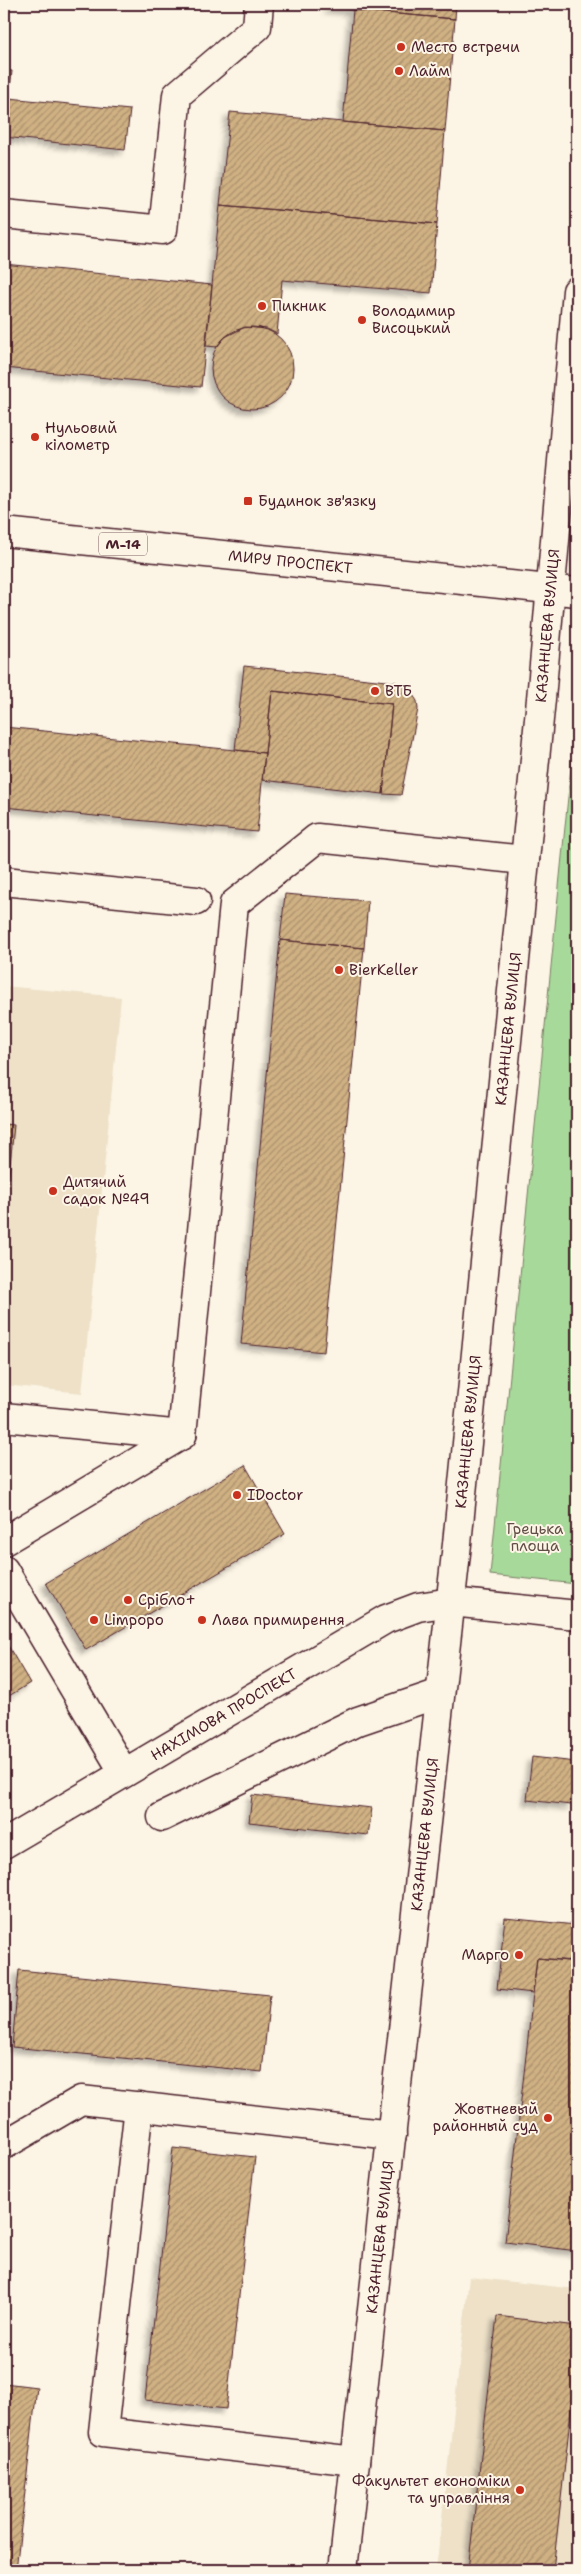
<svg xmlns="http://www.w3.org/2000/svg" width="581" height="2574" viewBox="0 0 581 2574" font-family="'Shantell Sans',sans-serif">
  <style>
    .built { fill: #eee1c8 }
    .green { fill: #a7d99a; stroke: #787c62 }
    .building { fill: url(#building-hatch); stroke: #4a1f2b; filter: url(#shadow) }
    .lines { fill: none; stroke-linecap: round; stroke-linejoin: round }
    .minor-casing { stroke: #4a1f2b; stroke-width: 31 }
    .major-casing { stroke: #4a1f2b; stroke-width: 31 }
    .highway-casing { stroke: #4a1f2b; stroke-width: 31 }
    .minor { stroke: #fcf5e5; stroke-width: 28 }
    .major { stroke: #fcf5e5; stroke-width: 28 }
    .highway { stroke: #fcf5e5; stroke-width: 28 }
    .poi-dot { fill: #c8321e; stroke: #fcf5e5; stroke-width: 2 }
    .labels { text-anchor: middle; stroke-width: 4; stroke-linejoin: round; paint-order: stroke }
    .shield { fill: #fcf5e5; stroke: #7f5f63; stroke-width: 1 }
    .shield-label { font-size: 14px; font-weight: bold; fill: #4a1f2b }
    .poi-label { font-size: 15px; fill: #4a1f2b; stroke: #fcf5e5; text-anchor: start }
    .street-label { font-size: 15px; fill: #4a1f2b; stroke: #fcf5e5 }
    .park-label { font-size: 15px; fill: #614e47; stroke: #fcf5e5 }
  </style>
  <defs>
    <pattern id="building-hatch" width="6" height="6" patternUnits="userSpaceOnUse" patternTransform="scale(1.25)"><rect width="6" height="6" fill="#cfb183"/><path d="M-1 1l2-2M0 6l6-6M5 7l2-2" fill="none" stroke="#aa8f6b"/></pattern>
    <filter id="shadow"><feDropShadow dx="-4.5" dy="4.5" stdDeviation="2.5" flood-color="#0004"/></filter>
  </defs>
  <rect width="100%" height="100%" fill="#fcf5e5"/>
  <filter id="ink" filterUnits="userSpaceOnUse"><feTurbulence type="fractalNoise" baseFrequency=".02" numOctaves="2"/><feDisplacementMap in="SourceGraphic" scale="10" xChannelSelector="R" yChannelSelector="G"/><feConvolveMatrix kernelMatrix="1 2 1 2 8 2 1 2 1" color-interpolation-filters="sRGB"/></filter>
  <g filter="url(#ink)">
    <!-- built -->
    <path class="built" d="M 4,986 L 121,997 L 82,1393 L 4,1385 Z
      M 469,2277 L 577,2289 L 577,2570 L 436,2570 Z"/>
    <!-- green -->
    <path class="green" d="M 577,707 L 577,1584 L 490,1575 Z"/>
    <!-- building -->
    <path class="building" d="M 330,4 L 456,4 L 455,19 L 329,8 Z
      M 353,10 L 455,19 L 445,131 L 343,122 Z
      M 4,70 L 12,71 L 9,98 L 130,110 L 125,150 L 4,137 Z
      M 230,112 L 445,131 L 437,224 L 220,205 Z
      M 220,205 L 437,224 L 431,293 L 282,280 L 277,334 L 267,329 L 245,327 L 225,337 L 217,347 L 206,346 Z
      M 4,264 L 212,285 L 201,387 L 4,368 Z
      M211 368a41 41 0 1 1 82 0a41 41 0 1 1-82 0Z
      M 244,666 L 396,682 L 409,689 L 417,701 L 418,709 L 401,795 L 383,794 L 392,704 L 272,691 L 265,753 L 235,750 Z
      M 272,691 L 392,704 L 383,794 L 262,780 Z
      M 4,727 L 265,753 L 257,832 L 4,807 Z
      M 285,894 L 368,901 L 364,948 L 280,940 Z
      M 280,940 L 364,948 L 324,1352 L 241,1344 Z
      M 4,1124 L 14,1125 L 4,1225 Z
      M 245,1465 L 285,1534 L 86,1650 L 46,1583 Z
      M 4,1639 L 30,1683 L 4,1699 Z
      M 532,1757 L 576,1762 L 571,1805 L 527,1800 Z
      M 252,1795 L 372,1808 L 368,1835 L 249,1822 Z
      M 505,1918 L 576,1925 L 573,1961 L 537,1958 L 533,1993 L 497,1989 Z
      M 537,1958 L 577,1962 L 577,2251 L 505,2242 Z
      M 19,1970 L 270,1995 L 262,2072 L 12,2047 Z
      M 173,2148 L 255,2157 L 226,2409 L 145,2400 Z
      M 497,2316 L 577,2326 L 577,2357 L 553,2570 L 468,2570 Z
      M 4,2383 L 37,2387 L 16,2570 L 4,2570 Z"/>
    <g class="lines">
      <!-- minor casing -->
      <g class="minor-casing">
        <g id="minor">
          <path d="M 4,214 L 163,230 L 177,95 L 257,27 L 259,4"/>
          <path d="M 4,881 L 196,901"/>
          <path d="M 4,1417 L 182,1435"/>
          <path d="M 182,1435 L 234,904 L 317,838 L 525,860"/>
          <path d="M 4,1541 L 182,1435"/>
          <path d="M 4,1570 L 124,1773"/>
          <path d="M 162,1817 L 358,1721 L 440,1693"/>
          <path d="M 139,2106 L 103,2432 L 355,2461"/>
          <path d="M 4,2145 L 81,2100 L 392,2135"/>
          <path id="s1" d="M 343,2570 L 457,1544 L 541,699 L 577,291"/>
        </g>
      </g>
      <!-- major casing -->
      <g class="major-casing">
        <g id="major">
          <path id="s2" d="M 4,1844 L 386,1619 L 418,1607 L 451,1602 L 577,1615"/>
        </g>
      </g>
      <!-- highway casing -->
      <g class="highway-casing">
        <g id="highway">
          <path id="s3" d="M 4,532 L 577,592"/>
        </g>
      </g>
      <!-- minor -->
      <use href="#minor" class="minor"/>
      <!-- major -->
      <use href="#major" class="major"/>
      <!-- highway -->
      <use href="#highway" class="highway"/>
    </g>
  </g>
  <!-- markers -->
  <g class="poi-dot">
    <circle cx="401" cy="47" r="5"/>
    <circle cx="399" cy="71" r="5"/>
    <circle cx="262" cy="306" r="5"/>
    <circle cx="362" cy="320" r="5"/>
    <circle cx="35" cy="437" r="5"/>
    <rect x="243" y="496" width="10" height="10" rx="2.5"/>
    <circle cx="375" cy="691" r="5"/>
    <circle cx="339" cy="970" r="5"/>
    <circle cx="53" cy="1191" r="5"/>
    <circle cx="237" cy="1495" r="5"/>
    <circle cx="128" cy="1600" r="5"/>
    <circle cx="94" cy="1620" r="5"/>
    <circle cx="202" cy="1620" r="5"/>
    <circle cx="519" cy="1955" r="5"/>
    <circle cx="548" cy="2118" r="5"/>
    <circle cx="520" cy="2490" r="5"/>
  </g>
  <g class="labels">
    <!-- shield labels -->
    <rect class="shield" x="99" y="532.5" width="48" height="23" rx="4"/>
    <g class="shield-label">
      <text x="123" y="549">М-14</text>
    </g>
    <!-- poi labels -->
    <g class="poi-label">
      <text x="411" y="52">Место встречи</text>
      <text x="409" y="76">Лайм</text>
      <text x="272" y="311">Пикник</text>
      <text x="372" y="316">Володимир<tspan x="372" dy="17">Висоцький</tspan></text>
      <text x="45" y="433">Нульовий<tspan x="45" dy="17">кілометр</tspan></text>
      <text x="258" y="506">Будинок зв'язку</text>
      <text x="385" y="696">ВТБ</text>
      <text x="349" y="975">BierKeller</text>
      <text x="63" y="1187">Дитячий<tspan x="63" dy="17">садок №49</tspan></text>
      <text x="247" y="1500">IDoctor</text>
      <text x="138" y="1605">Срібло+</text>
      <text x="104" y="1625">Limpopo</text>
      <text x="212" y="1625">Лава примирення</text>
      <text x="509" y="1960" text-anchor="end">Марго</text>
      <text x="538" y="2114" text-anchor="end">Жовтневый<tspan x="538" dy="17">районный суд</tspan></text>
      <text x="510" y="2486" text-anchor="end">Факультет економіки<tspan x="510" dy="17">та управління</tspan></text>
    </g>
    <!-- street labels -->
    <g class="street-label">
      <text dy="5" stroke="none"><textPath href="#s3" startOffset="288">МИРУ ПРОСПЕКТ</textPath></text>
      <text dy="5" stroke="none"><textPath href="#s1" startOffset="1955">КАЗАНЦЕВА ВУЛИЦЯ</textPath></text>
      <text dy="5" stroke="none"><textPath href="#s1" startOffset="1550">КАЗАНЦЕВА ВУЛИЦЯ</textPath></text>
      <text dy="5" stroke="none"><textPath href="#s1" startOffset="1145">КАЗАНЦЕВА ВУЛИЦЯ</textPath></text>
      <text dy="5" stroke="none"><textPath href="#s2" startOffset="255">НАХІМОВА ПРОСПЕКТ</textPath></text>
      <text dy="5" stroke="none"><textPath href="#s1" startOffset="740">КАЗАНЦЕВА ВУЛИЦЯ</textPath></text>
      <text dy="5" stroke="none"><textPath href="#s1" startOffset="335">КАЗАНЦЕВА ВУЛИЦЯ</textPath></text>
    </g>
    <!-- park labels -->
    <g class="park-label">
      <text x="535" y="1534">Грецька<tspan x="535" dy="17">площа</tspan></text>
    </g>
  </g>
  <!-- margin -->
  <rect width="581" height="2574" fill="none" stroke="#fcf5e5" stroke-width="20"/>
  <rect x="10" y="10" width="561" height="2554" fill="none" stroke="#4a1f2b" stroke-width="2" filter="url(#ink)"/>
</svg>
